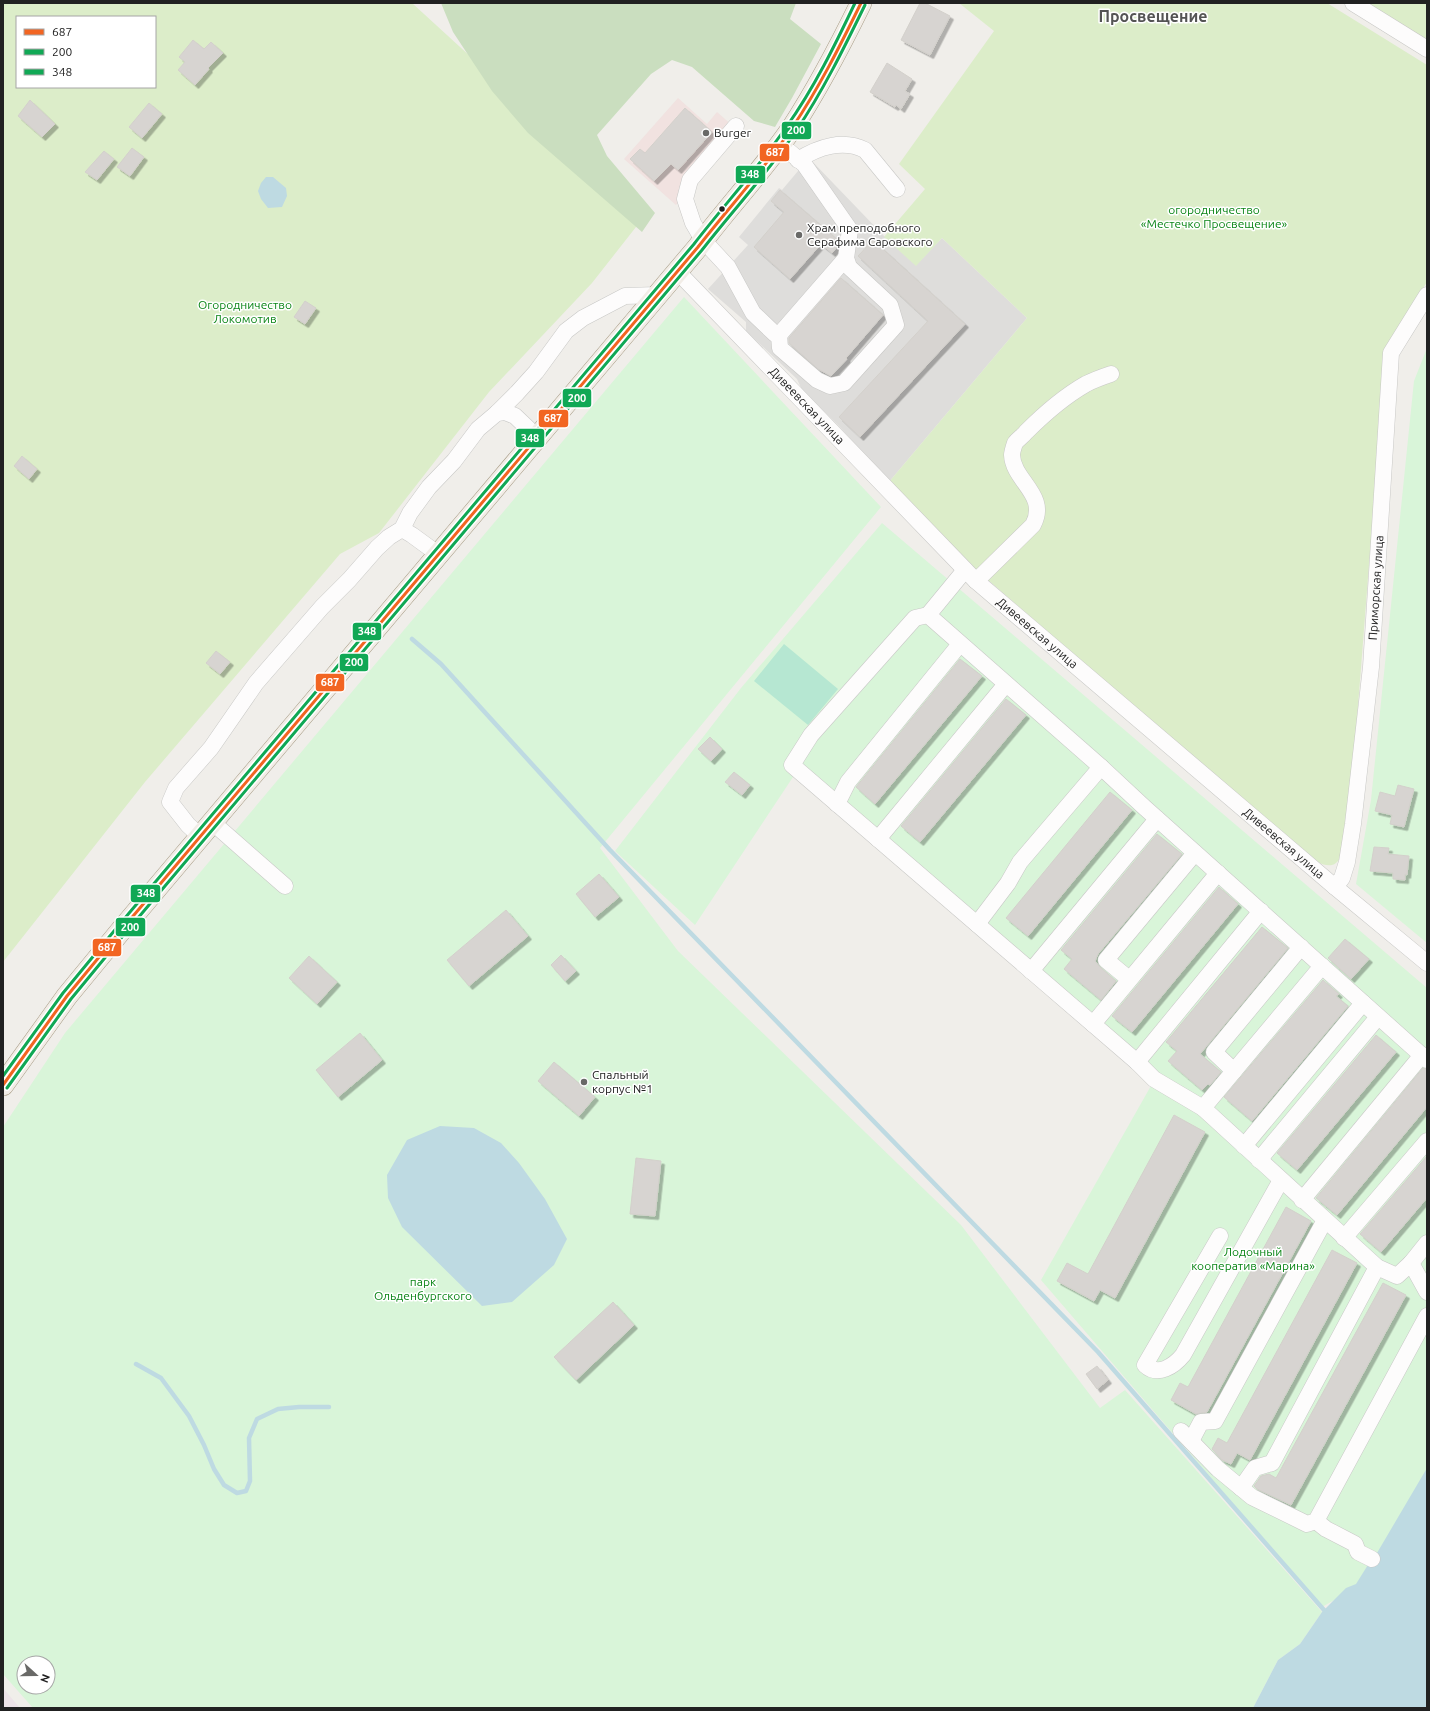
<svg xmlns="http://www.w3.org/2000/svg" width="1430" height="1711" viewBox="0 0 1430 1711" font-family="Ubuntu,sans-serif">
  <style>
    .commercial { fill: #f1e2e0 }
    .industrial { fill: #ede3e8 }
    .religious { fill: #dedddb }
    .grass { fill: #dcedc9; fill-rule: evenodd }
    .forest { fill: #cadebf }
    .park { fill: #d9f5d9; fill-rule: evenodd }
    .pitch { fill: #b6e7d2 }
    .water { fill: #bedae2 }
    .lines { fill: none; stroke-linecap: round; stroke-linejoin: round }
    .stream { stroke: #bedae2; stroke-width: 4.5 }
    .building { fill: #d7d4d1; stroke: #d3d0cb; filter: url(#shadow) }
    .minor-casing { stroke: #c8c8c6; stroke-width: 17 }
    .major-casing { stroke: #a79c86; stroke-width: 22 }
    .minor { stroke: #fdfcfc; stroke-width: 16 }
    .major { stroke: #f2ede7; stroke-width: 21 }
    .bus-1-casing { stroke: #fff; stroke-width: 6 }
    .bus-2-casing { stroke: #fff; stroke-width: 6 }
    .bus-3-casing { stroke: #fff; stroke-width: 6 }
    .bus-1 { stroke: #f26522; stroke-width: 3 }
    .bus-2 { stroke: #10a855; stroke-width: 3 }
    .bus-3 { stroke: #10a855; stroke-width: 3 }
    .poi-dot { fill: #696967; stroke: #fff; stroke-width: 1.5 }
    .bus-dot { fill: #212121; stroke: #fff; stroke-width: 1.5 }
    .labels { text-anchor: middle; stroke-width: 3; stroke-linejoin: round; paint-order: stroke }
    .poi-label { font-size: 12px; fill: #212121; stroke: #fff; text-anchor: start }
    .park-label { font-size: 12px; fill: #0a8516; stroke: #fff }
    .street-label { font-size: 12px; fill: #212121; stroke: #fff }
    .district-label { font-size: 16px; font-weight: bold; fill: #545454; stroke: #fff }
    .line-badge { stroke: #fff; stroke-width: 1.5 }
    .badge-label { font-size: 11px; text-anchor: middle; font-weight: bold; fill: #fff }
  </style>
  <defs>
    <filter id="shadow"><feDropShadow dx="3.5" dy="3.5" stdDeviation="0" flood-color="#0004"/></filter>
  </defs>
  <rect width="100%" height="100%" fill="#f0eeea"/>
  <!-- commercial -->
  <path class="commercial" d="M 678,98 L 707,124 L 717,112 L 741,133 L 676,205 L 624,159 Z"/>
  <!-- industrial -->
  <path class="industrial" d="M 3,1688 L 20,1708 L 3,1708 Z"/>
  <!-- religious -->
  <path class="religious" d="M 809,158 L 884,236 L 916,265 L 942,238 L 1027,318 L 889,482 L 838,425 L 802,390 L 797,379 L 746,331 L 746,322 L 708,289 L 748,245 L 739,237 L 779,188 L 782,190 Z"/>
  <!-- grass -->
  <path class="grass" d="M 3,3 L 412,3 L 640,212 L 636,227 L 592,283 L 489,392 L 379,533 L 340,554 L 145,782 L 3,962 ZM 17,17 L 155,17 L 155,87 L 17,87 Z
    M 959,3 L 1327,3 L 1427,65 L 1427,282 L 1386,346 L 1349,822 C 1347,833 1345,862 1332,865 C 1324,867 1315,860 1308,857 L 973,567 L 889,482 L 1027,318 L 942,238 L 916,266 L 884,237 L 925,189 L 899,164 L 994,31 Z
    M 1368,3 L 1427,3 L 1427,42 Z"/>
  <!-- forest -->
  <path class="forest" d="M 441,3 L 796,3 L 790,19 L 821,44 L 792,98 L 775,127 L 754,121 L 692,67 L 672,60 L 651,74 L 597,135 L 607,156 L 655,213 L 642,232 L 528,133 L 492,91 L 453,32 Z"/>
  <!-- park -->
  <path class="park" d="M 684,297 L 881,507 L 600,848 L 678,951 L 961,1225 L 1100,1408 L 1125,1390 L 1322,1612 L 1300,1644 L 1278,1660 L 1253,1708 L 33,1708 L 3,1674 L 3,1127 L 65,1033 ZM 24,1663 L 48,1663 L 48,1687 L 24,1687 Z
    M 1427,348 L 1427,943 L 1356,884 L 1371,800 L 1414,381 Z
    M 882,523 L 1427,988 L 1427,1472 L 1361,1585 L 1322,1607 L 1041,1280 L 1152,1084 L 795,774 L 695,925 L 615,851 L 741,688 Z"/>
  <!-- pitch -->
  <path class="pitch" d="M 784,644 L 838,689 L 808,725 L 754,681 Z"/>
  <!-- water -->
  <path class="water" d="M 266,177 L 273,177 L 286,188 L 287,196 L 282,207 L 268,208 L 261,199 L 258,191 L 261,183 Z
    M 440,1126 L 474,1128 L 501,1143 L 519,1163 L 545,1199 L 567,1239 L 554,1265 L 512,1302 L 482,1306 L 402,1227 L 388,1198 L 387,1175 L 407,1140 Z
    M 1427,1468 L 1427,1708 L 1253,1708 L 1278,1660 L 1300,1644 L 1322,1612 L 1346,1588 L 1356,1584 L 1376,1552 L 1377,1553 Z"/>
  <g class="lines">
    <!-- stream -->
    <path class="stream" d="M 412,639 L 441,664 L 610,850 L 1098,1352 L 1324,1610
      M 136,1364 L 161,1378 L 189,1416 L 204,1445 L 214,1469 L 224,1485 L 237,1493 L 246,1491 L 250,1481 L 249,1438 L 257,1419 L 278,1409 L 299,1407 L 329,1407"/>
  </g>
  <!-- building -->
  <path class="building" d="M 920,3 L 925,3 L 950,16 L 930,55 L 901,40 Z
    M 193,40 L 204,49 L 211,42 L 223,53 L 208,68 L 209,69 L 195,85 L 178,70 L 185,62 L 179,57 Z
    M 887,63 L 912,79 L 905,91 L 910,94 L 901,109 L 896,105 L 895,107 L 870,92 Z
    M 30,100 L 55,124 L 42,137 L 18,116 Z
    M 149,103 L 162,114 L 142,138 L 129,127 Z
    M 685,108 L 712,132 L 678,170 L 671,164 L 654,181 L 630,159 L 640,149 L 645,153 Z
    M 132,148 L 144,157 L 130,176 L 117,167 Z
    M 104,151 L 114,159 L 97,180 L 85,172 Z
    M 780,190 L 839,241 L 838,246 L 832,253 L 821,244 L 790,279 L 754,247 L 784,212 L 771,201 Z
    M 873,240 L 965,324 L 860,437 L 839,417 L 928,321 L 858,256 Z
    M 841,278 L 883,315 L 846,358 L 847,359 L 831,376 L 818,369 L 789,343 L 789,338 Z
    M 305,301 L 316,308 L 305,324 L 294,317 Z
    M 22,456 L 37,469 L 29,479 L 14,466 Z
    M 216,651 L 230,662 L 220,674 L 206,663 Z
    M 960,659 L 982,676 L 875,804 L 856,787 Z
    M 1006,699 L 1026,715 L 920,842 L 901,826 Z
    M 710,737 L 722,749 L 711,761 L 698,749 Z
    M 734,772 L 750,785 L 742,795 L 725,782 Z
    M 1398,785 L 1414,789 L 1404,827 L 1390,824 L 1392,815 L 1375,811 L 1380,792 L 1395,796 Z
    M 1110,792 L 1132,810 L 1028,936 L 1006,918 Z
    M 1157,834 L 1182,854 L 1098,954 L 1095,961 L 1100,967 L 1116,981 L 1101,1000 L 1064,969 L 1072,959 L 1061,950 Z
    M 1374,847 L 1389,848 L 1388,854 L 1409,856 L 1407,875 L 1405,874 L 1405,880 L 1393,879 L 1393,873 L 1370,871 Z
    M 599,874 L 619,897 L 595,917 L 576,894 Z
    M 1219,887 L 1238,904 L 1132,1032 L 1112,1016 Z
    M 506,910 L 528,936 L 469,986 L 447,960 Z
    M 1262,927 L 1288,948 L 1200,1054 L 1221,1072 L 1210,1085 L 1208,1084 L 1202,1090 L 1168,1061 L 1177,1051 L 1166,1042 Z
    M 1345,939 L 1369,959 L 1351,979 L 1328,958 Z
    M 561,955 L 576,971 L 565,981 L 551,965 Z
    M 309,956 L 337,982 L 317,1004 L 289,978 Z
    M 1323,980 L 1339,994 L 1336,996 L 1348,1006 L 1252,1121 L 1224,1097 Z
    M 360,1033 L 382,1060 L 338,1097 L 316,1070 Z
    M 1376,1035 L 1396,1052 L 1297,1170 L 1277,1153 Z
    M 554,1062 L 595,1097 L 579,1116 L 538,1081 Z
    M 1423,1068 L 1427,1069 L 1427,1107 L 1337,1215 L 1316,1198 Z
    M 1174,1115 L 1205,1132 L 1115,1298 L 1100,1290 L 1094,1301 L 1057,1281 L 1067,1263 L 1088,1274 Z
    M 1427,1156 L 1427,1198 L 1381,1252 L 1360,1234 Z
    M 636,1158 L 661,1161 L 655,1216 L 630,1214 Z
    M 1286,1207 L 1311,1221 L 1207,1412 L 1196,1414 L 1171,1400 L 1180,1383 L 1188,1387 Z
    M 1332,1250 L 1357,1263 L 1250,1460 L 1237,1453 L 1231,1464 L 1222,1460 L 1212,1449 L 1218,1438 L 1227,1443 Z
    M 1383,1283 L 1406,1295 L 1291,1505 L 1257,1489 L 1254,1486 L 1261,1476 L 1269,1474 L 1276,1478 Z
    M 613,1302 L 634,1325 L 576,1380 L 554,1357 Z
    M 1097,1366 L 1108,1380 L 1097,1389 L 1086,1374 Z"/>
  <g class="lines">
    <!-- minor casing -->
    <g class="minor-casing">
      <g id="minor">
        <path d="M 1353,3 L 1427,49"/>
        <path d="M 736,126 L 690,180 L 685,199 L 693,223 L 703,240 L 728,267 L 753,313 L 775,334 L 779,335 L 846,258"/>
        <path d="M 798,160 C 818,147 843,139 865,150 L 897,189"/>
        <path id="s1" d="M 677,271 L 976,581 L 1335,887 L 1427,963"/>
        <path d="M 779,335 L 780,348 L 817,380 L 830,386 L 844,383 L 896,325 L 890,305 L 849,267 L 846,258 L 850,230 L 804,164 L 780,144"/>
        <path d="M 497,413 L 517,393 L 536,372 L 566,331 L 583,318 L 625,296 L 657,295"/>
        <path d="M 402,529 L 412,535 L 438,554"/>
        <path d="M 965,570 L 928,615 L 1101,767 L 1144,807 L 1427,1060"/>
        <path d="M 976,581 L 1033,525 C 1049,495 1013,481 1012,455 C 1012,452 1014,446 1015,443 C 1018,439 1023,436 1026,432 C 1043,415 1065,396 1086,384 C 1094,380 1102,377 1111,374"/>
        <path d="M 928,615 L 915,618 L 811,735 L 792,765 L 1137,1062 L 1154,1079 L 1203,1108 L 1377,1267 L 1397,1276 L 1411,1263 L 1427,1243"/>
        <path d="M 837,804 L 848,782 L 960,644"/>
        <path d="M 212,822 L 285,886"/>
        <path d="M 200,836 L 188,825 L 170,802 L 176,788 L 211,748 L 256,683 L 322,607 L 349,580 L 377,548 L 389,537 L 402,529 L 410,513 L 429,487 L 454,461 L 478,429 L 497,413 L 505,412 L 515,416 L 537,437"/>
        <path d="M 878,839 L 1006,684"/>
        <path id="s2" d="M 1335,887 L 1342,878 L 1347,862 L 1353,824 L 1371,667 L 1391,353 L 1427,295"/>
        <path d="M 977,924 L 1008,883 L 1020,862 L 1101,767"/>
        <path d="M 1031,971 L 1157,819"/>
        <path d="M 1129,979 L 1106,960 L 1195,853"/>
        <path d="M 1093,1024 L 1218,873"/>
        <path d="M 1137,1062 L 1261,911"/>
        <path d="M 1234,1071 L 1214,1052 L 1301,947"/>
        <path d="M 1203,1108 L 1322,966"/>
        <path d="M 1244,1146 L 1363,1003"/>
        <path d="M 1259,1160 L 1378,1017"/>
        <path d="M 1302,1200 L 1422,1055"/>
        <path d="M 1220,1236 L 1145,1365 C 1158,1377 1174,1366 1183,1355 L 1281,1180"/>
        <path d="M 1344,1238 L 1427,1141"/>
        <path d="M 1411,1263 L 1427,1292"/>
        <path d="M 1181,1431 L 1218,1469 L 1252,1497 L 1307,1524 L 1316,1521 L 1427,1316"/>
        <path d="M 1191,1441 L 1201,1422 L 1215,1421 L 1325,1220"/>
        <path d="M 1241,1488 L 1255,1468 L 1272,1463 L 1377,1267"/>
        <path d="M 1316,1521 L 1326,1529 L 1355,1544 L 1358,1552 L 1372,1559"/>
      </g>
    </g>
    <!-- major casing -->
    <g class="major-casing">
      <path id="major" d="M 3,1085 L 67,996 L 123,928 L 698,247 C 728,207 763,170 792,128 C 818,88 840,46 861,3"/>
    </g>
    <!-- minor -->
    <use href="#minor" class="minor"/>
    <!-- major -->
    <use href="#major" class="major"/>
    <!-- bus-1 casing -->
    <g class="bus-1-casing">
      <path id="bus-1" d="M 3,1085 L 67,996 L 123,928 L 698,247 C 729,207 764,170 792,128 C 819,88 840,46 861,3"/>
    </g>
    <!-- bus-2 casing -->
    <g class="bus-2-casing">
      <path id="bus-2" d="M 7,1088 L 71,999 L 127,931 L 702,250 C 733,210 768,173 796,131 C 823,91 844,48 865,5"/>
    </g>
    <!-- bus-3 casing -->
    <g class="bus-3-casing">
      <path id="bus-3" d="M 3,1076 L 63,993 L 119,925 L 694,244 C 725,204 759,167 787,126 C 814,88 835,45 855,3"/>
    </g>
    <!-- bus-1 -->
    <use href="#bus-1" class="bus-1"/>
    <!-- bus-2 -->
    <use href="#bus-2" class="bus-2"/>
    <!-- bus-3 -->
    <use href="#bus-3" class="bus-3"/>
  </g>
  <!-- markers -->
  <g class="poi-dot">
    <circle cx="706" cy="133" r="4"/>
    <circle cx="799" cy="235" r="4"/>
    <circle cx="584" cy="1082" r="4"/>
  </g>
  <circle class="bus-dot" cx="722" cy="209" r="3.5"/>
  <g class="labels">
    <!-- poi labels -->
    <g class="poi-label">
      <text x="714" y="137">Burger</text>
      <text x="807" y="232">Храм преподобного<tspan x="807" dy="14">Серафима Саровского</tspan></text>
      <text x="592" y="1079">Спальный<tspan x="592" dy="14">корпус №1</tspan></text>
    </g>
    <!-- park labels -->
    <g class="park-label">
      <text x="1214" y="214">огородничество<tspan x="1214" dy="14">«Местечко Просвещение»</tspan></text>
      <text x="245" y="309">Огородничество<tspan x="245" dy="14">Локомотив</tspan></text>
      <text x="1253" y="1256">Лодочный<tspan x="1253" dy="14">кооператив «Марина»</tspan></text>
      <text x="423" y="1286">парк<tspan x="423" dy="14">Ольденбургского</tspan></text>
    </g>
    <!-- street labels -->
    <g class="street-label">
      <text dy="4" stroke="none"><textPath href="#s1" startOffset="187">Дивеевская улица</textPath></text>
      <text dy="4" stroke="none"><textPath href="#s2" startOffset="304">Приморская улица</textPath></text>
      <text dy="4" stroke="none"><textPath href="#s1" startOffset="511">Дивеевская улица</textPath></text>
      <text dy="4" stroke="none"><textPath href="#s1" startOffset="835">Дивеевская улица</textPath></text>
    </g>
    <!-- district labels -->
    <g class="district-label">
      <text x="1153" y="22">Просвещение</text>
    </g>
  </g>
  <g class="line-badge">
    <rect x="781" y="121" width="31" height="19" rx="4" fill="#10a855"/>
    <rect x="759" y="143" width="31" height="19" rx="4" fill="#f26522"/>
    <rect x="735" y="165" width="31" height="19" rx="4" fill="#10a855"/>
    <rect x="562" y="388" width="30" height="20" rx="4" fill="#10a855"/>
    <rect x="538" y="409" width="31" height="19" rx="4" fill="#f26522"/>
    <rect x="515" y="428" width="30" height="20" rx="4" fill="#10a855"/>
    <rect x="352" y="622" width="30" height="19" rx="4" fill="#10a855"/>
    <rect x="339" y="653" width="30" height="19" rx="4" fill="#10a855"/>
    <rect x="315" y="673" width="30" height="19" rx="4" fill="#f26522"/>
    <rect x="130" y="884" width="31" height="19" rx="4" fill="#10a855"/>
    <rect x="115" y="917" width="31" height="20" rx="4" fill="#10a855"/>
    <rect x="92" y="938" width="30" height="19" rx="4" fill="#f26522"/>
  </g>
  <g class="badge-label">
    <text x="796" y="134">200</text>
    <text x="775" y="156">687</text>
    <text x="750" y="178">348</text>
    <text x="577" y="402">200</text>
    <text x="553" y="422">687</text>
    <text x="530" y="442">348</text>
    <text x="367" y="635">348</text>
    <text x="354" y="666">200</text>
    <text x="330" y="686">687</text>
    <text x="146" y="897">348</text>
    <text x="130" y="931">200</text>
    <text x="107" y="951">687</text>
  </g>
  <!-- border -->
  <rect width="1430" height="1711" fill="none" stroke="#212121" stroke-width="8"/>
  <!-- legend -->
  <rect x="16" y="16" width="140" height="72" fill="#ffffff" stroke="#a6a6a6"/>
  <rect x="24" y="29" width="20" height="6" fill="#f26522" stroke="#a6a6a6"/>
  <text x="52" y="36" font-size="12" fill="#212121">687</text>
  <rect x="24" y="49" width="20" height="6" fill="#10a855" stroke="#a6a6a6"/>
  <text x="52" y="56" font-size="12" fill="#212121">200</text>
  <rect x="24" y="69" width="20" height="6" fill="#10a855" stroke="#a6a6a6"/>
  <text x="52" y="76" font-size="12" fill="#212121">348</text>
  <!-- north arrow -->
  <g transform="translate(36 1675) rotate(111)"><circle r="19" fill="#ffffff" stroke="#a6a6a6"/>
  <path d="M0-3L7 15L0 10L-7 15Z" fill="#696967"/>
  <text y="-6" font-size="11" font-weight="bold" text-anchor="middle" fill="#212121">N</text>
  </g>
</svg>
